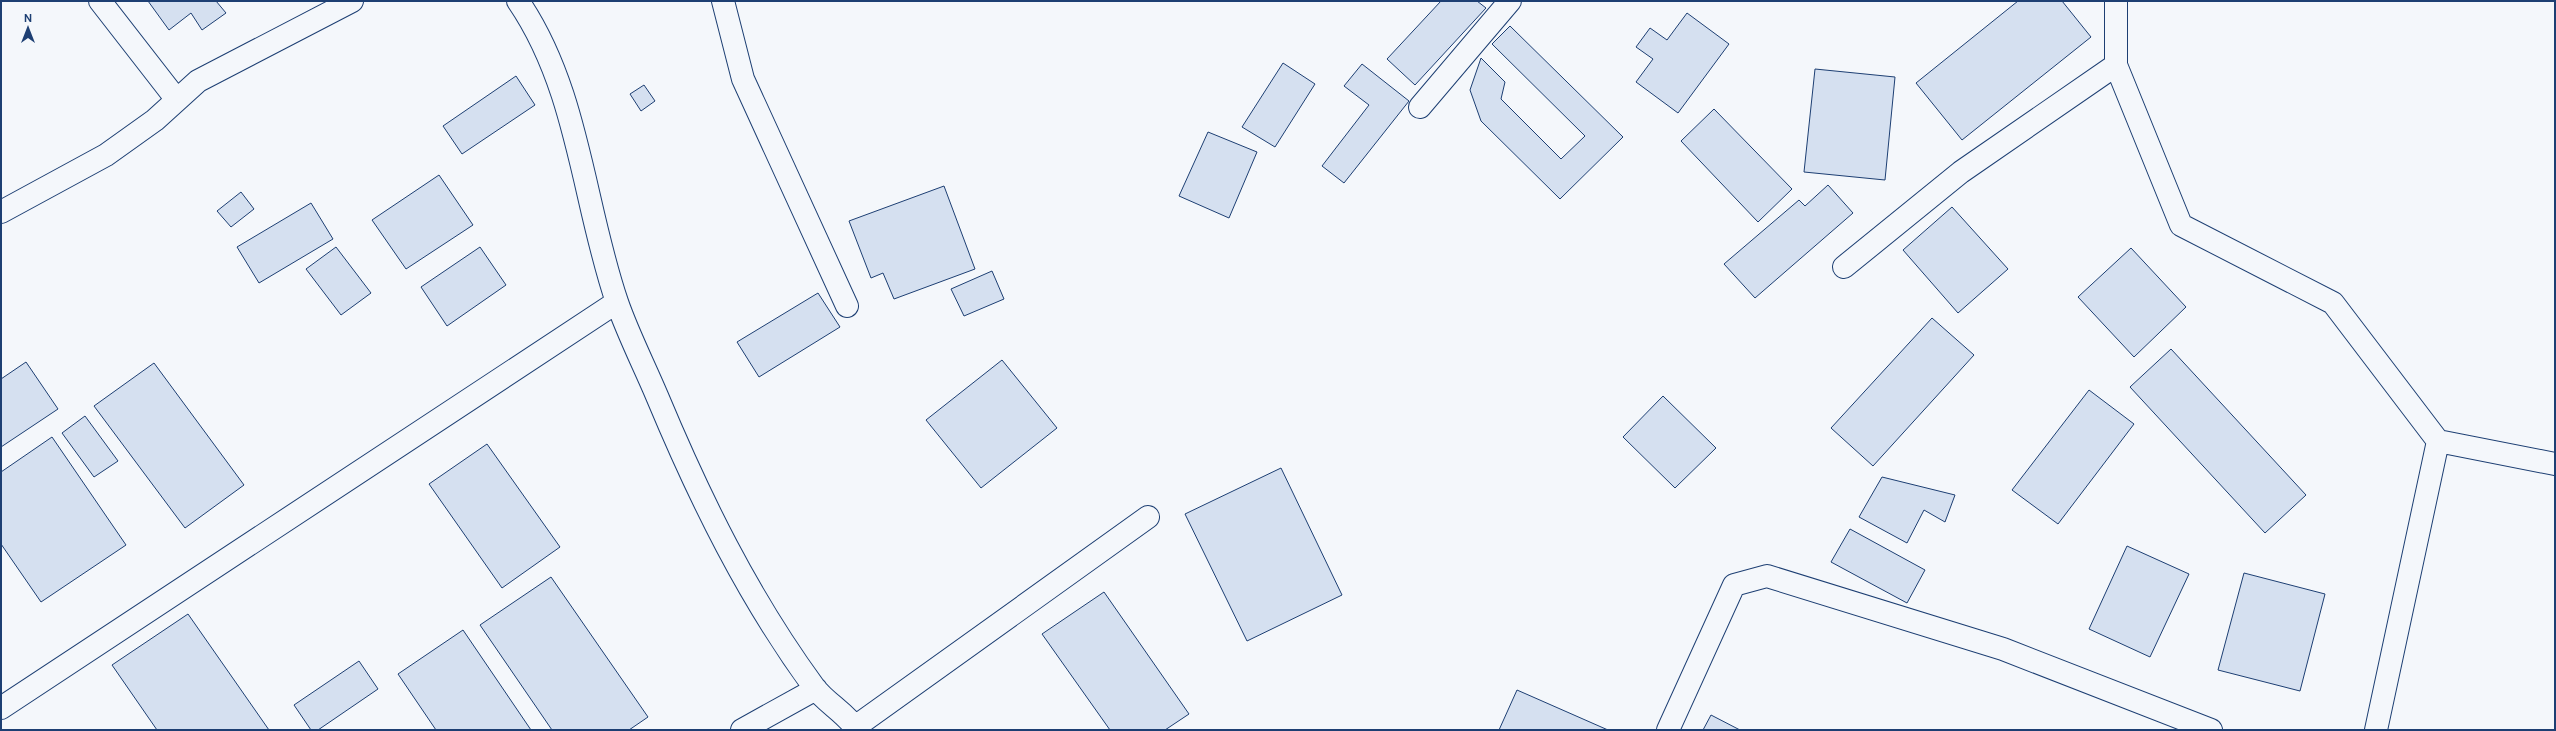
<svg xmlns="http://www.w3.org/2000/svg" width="2556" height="731" viewBox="0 0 2556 731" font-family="'DM Sans',sans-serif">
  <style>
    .building { fill: #d5e0f0; stroke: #1d3f73 }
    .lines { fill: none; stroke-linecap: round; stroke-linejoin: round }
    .minor-casing { stroke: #1d3f73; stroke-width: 24 }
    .minor { stroke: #f4f7fb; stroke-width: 22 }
  </style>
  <rect width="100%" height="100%" fill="#f4f7fb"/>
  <!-- building -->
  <path class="building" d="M 148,1 L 216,1 L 226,13 L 202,30 L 191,13 L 169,30 Z
    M 1441,1 L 1477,1 L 1486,8 L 1415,85 L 1387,59 Z
    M 2018,1 L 2062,1 L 2091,37 L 1962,140 L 1916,83 Z
    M 1687,13 L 1729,44 L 1678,113 L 1636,82 L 1653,59 L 1636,47 L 1650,28 L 1667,40 Z
    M 1510,26 L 1623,137 L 1560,199 L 1481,121 L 1470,90 L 1481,58 L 1505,82 L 1501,99 L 1561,159 L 1585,136 L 1492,44 Z
    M 1283,63 L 1315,84 L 1275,147 L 1242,127 Z
    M 1362,64 L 1409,101 L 1344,183 L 1322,166 L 1369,105 L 1344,86 Z
    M 1815,69 L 1895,77 L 1885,180 L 1804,172 Z
    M 516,76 L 535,105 L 462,154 L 443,126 Z
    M 644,85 L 655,101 L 641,111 L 630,94 Z
    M 1714,109 L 1792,189 L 1758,222 L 1681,141 Z
    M 1208,132 L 1257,152 L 1229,218 L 1179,196 Z
    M 439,175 L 473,225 L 406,269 L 372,220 Z
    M 1828,185 L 1853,213 L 1755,298 L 1724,264 L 1799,200 L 1805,206 Z
    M 944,186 L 975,269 L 894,299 L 883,273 L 871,278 L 849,221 Z
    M 241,192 L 254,209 L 231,227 L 217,211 Z
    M 311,203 L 333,239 L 259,283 L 237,247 Z
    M 1952,207 L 2008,269 L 1958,313 L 1903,250 Z
    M 336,247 L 371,293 L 341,315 L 306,269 Z
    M 480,247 L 506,285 L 447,326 L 421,287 Z
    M 2131,248 L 2186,307 L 2134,357 L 2078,297 Z
    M 992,271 L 1004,299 L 964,316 L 951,289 Z
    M 818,293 L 840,327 L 759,377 L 737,342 Z
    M 1932,318 L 1974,355 L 1873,466 L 1831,428 Z
    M 2171,349 L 2306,495 L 2265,533 L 2130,387 Z
    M 1002,360 L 1057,428 L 981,488 L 926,420 Z
    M 26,362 L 58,409 L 1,447 L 1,379 Z
    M 154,363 L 244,485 L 185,528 L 94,406 Z
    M 2089,390 L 2134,424 L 2058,524 L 2012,490 Z
    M 1663,396 L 1716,448 L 1675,488 L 1623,437 Z
    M 85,416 L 118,461 L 94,477 L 62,433 Z
    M 52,437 L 126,545 L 41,602 L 1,544 L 1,472 Z
    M 487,444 L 560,547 L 502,588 L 429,484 Z
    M 1281,468 L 1342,595 L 1247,641 L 1185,514 Z
    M 1882,477 L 1955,495 L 1945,522 L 1924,510 L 1907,543 L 1859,517 Z
    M 1850,529 L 1925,570 L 1907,603 L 1831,562 Z
    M 2127,546 L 2189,574 L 2150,657 L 2089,629 Z
    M 2244,573 L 2325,594 L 2300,691 L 2218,670 Z
    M 551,577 L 648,717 L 629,730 L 552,730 L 480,625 Z
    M 1104,592 L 1189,714 L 1165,730 L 1110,730 L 1042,634 Z
    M 188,614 L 269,730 L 157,730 L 112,665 Z
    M 463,630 L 531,730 L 436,730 L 398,674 Z
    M 359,661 L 378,689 L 318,730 L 311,730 L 294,705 Z
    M 1517,690 L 1608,730 L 1499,730 Z
    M 1711,715 L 1740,730 L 1703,730 Z"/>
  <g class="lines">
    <!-- minor casing -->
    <g class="minor-casing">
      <path id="minor" d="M 100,1 L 177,100
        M 518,1 C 579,90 583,203 617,302 C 628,334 644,365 657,396 C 700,499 748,597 814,687 C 826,703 846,713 857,730
        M 723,1 L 743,79 L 847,306
        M 2116,1 L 2116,65 L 2181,225 L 2333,303 L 2438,441 L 2376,730
        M 1420,107 L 1510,1
        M 1,212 L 106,155 L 155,120 L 198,81 L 352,1
        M 1844,267 L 1961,172 L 2116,65
        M 2438,441 L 2555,464
        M 1,708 L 617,302
        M 855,727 L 1148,517
        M 742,730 L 816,689
        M 1668,730 L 1734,585 L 1767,576 L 2003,649 L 2211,730"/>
    </g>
    <!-- minor -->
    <use href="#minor" class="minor"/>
  </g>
  <!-- border -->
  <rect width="2556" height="731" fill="none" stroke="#1d3f73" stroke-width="4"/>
  <!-- north arrow -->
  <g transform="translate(28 28)" stroke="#f4f7fb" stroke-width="3" paint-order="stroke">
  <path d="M0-3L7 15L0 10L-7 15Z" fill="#1d3f73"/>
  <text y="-6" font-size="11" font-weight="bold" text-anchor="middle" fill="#1d3f73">N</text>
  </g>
</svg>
